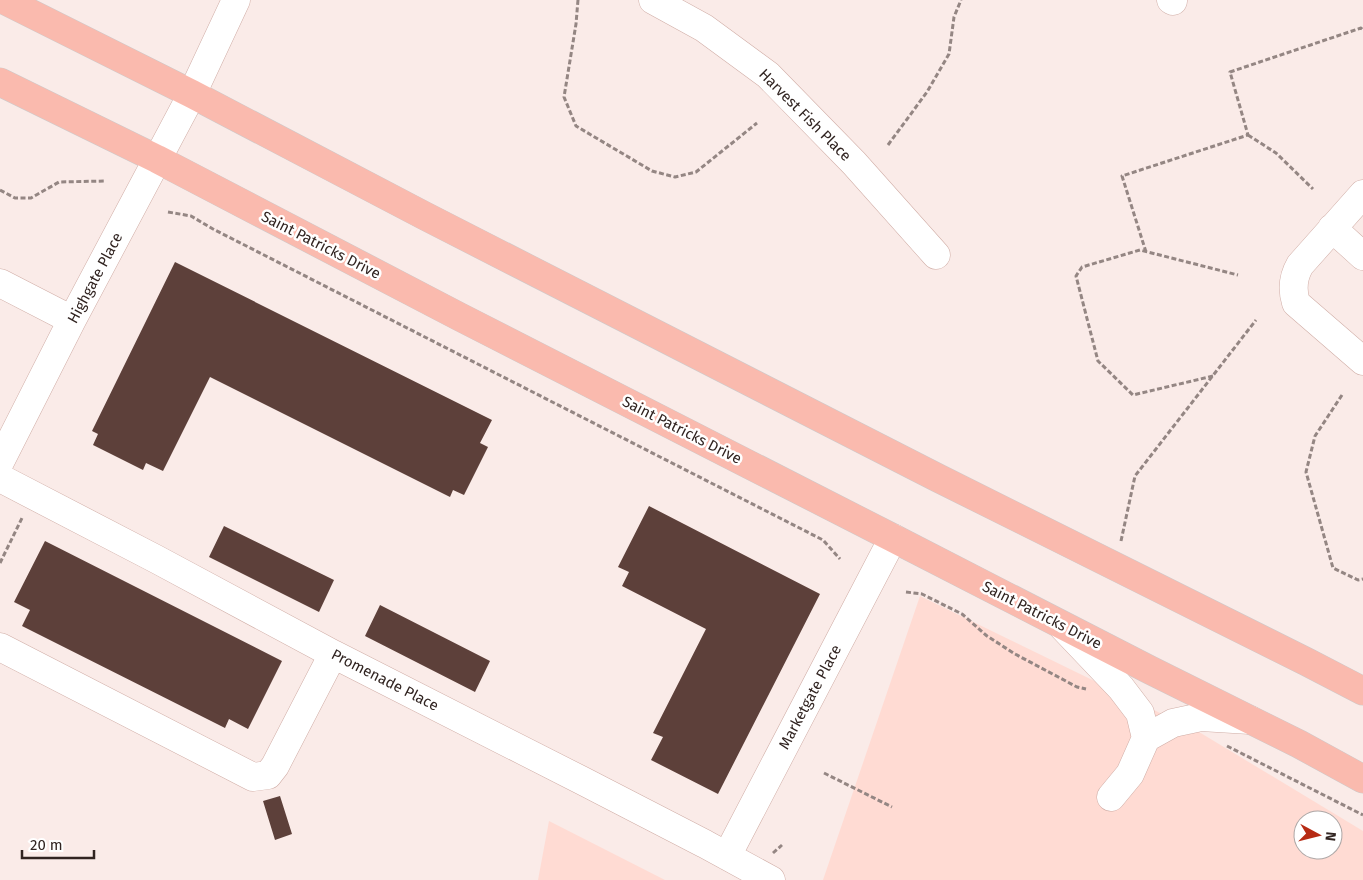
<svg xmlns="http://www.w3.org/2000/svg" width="1363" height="880" viewBox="0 0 1363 880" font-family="'Fira Sans',sans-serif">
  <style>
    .built { fill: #ffdbd3; fill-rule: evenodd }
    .building { fill: #5d403a }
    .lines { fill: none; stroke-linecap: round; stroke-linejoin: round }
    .minor-casing { stroke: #d0ada6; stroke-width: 29 }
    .major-casing { stroke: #cecaca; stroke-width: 29 }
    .path { stroke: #948683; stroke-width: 3; stroke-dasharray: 5 2.5; stroke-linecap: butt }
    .minor { stroke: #fff; stroke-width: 28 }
    .major { stroke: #fabaae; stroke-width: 28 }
    .labels { text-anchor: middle; stroke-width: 5; stroke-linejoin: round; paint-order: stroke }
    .street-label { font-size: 15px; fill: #312421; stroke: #fff }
  </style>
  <rect width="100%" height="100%" fill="#faebe8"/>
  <!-- built -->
  <path class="built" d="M 920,596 L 1199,732 L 1363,831 L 1363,880 L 823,880 ZM 1303,820 L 1333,820 L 1333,850 L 1303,850 Z
    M 549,821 L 665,880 L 538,880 Z"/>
  <!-- building -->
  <path class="building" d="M 175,262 L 492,420 L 480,443 L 488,447 L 464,495 L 453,490 L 450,497 L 210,377 L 163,471 L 146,463 L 143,470 L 93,445 L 98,434 L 92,431 Z
    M 649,506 L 820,594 L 718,794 L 651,760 L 663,737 L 653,733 L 706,629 L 622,586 L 629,572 L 618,567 Z
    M 224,526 L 334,580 L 319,612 L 209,557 Z
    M 45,541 L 282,661 L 248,729 L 229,719 L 225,728 L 22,626 L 30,610 L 14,602 Z
    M 380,605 L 490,661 L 475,692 L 365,636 Z
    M 280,796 L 292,834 L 275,840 L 263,801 Z"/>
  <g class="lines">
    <!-- minor casing -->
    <g class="minor-casing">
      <path id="minor" d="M 653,0 L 704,28 L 768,75 L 854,163 L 936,255
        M 1171,0 L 1173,1
        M 1363,194 L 1300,265 C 1293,277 1292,290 1296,303 L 1363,361
        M 1332,228 L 1363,256
        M 0,283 L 72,320
        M 0,462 L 72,320 L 192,94 L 236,0
        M 0,478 L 156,559 L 333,654 L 581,780 L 705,844 L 771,880
        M 1063,627 L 1121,688 L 1140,713 L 1146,738 L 1173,723 L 1201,717 L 1250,720
        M 0,647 L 253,777 L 268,775 L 275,766 L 333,654
        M 1111,797 L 1130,774 L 1146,738
        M 727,856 L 893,538"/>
    </g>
    <!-- major casing -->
    <g class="major-casing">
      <path id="major" d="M 4,0 L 192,94 L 425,216 L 938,478 L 1307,662 L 1363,691
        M 0,82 L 157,159 L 460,317 L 893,538 L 1150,670 L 1299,744 L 1363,779"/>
    </g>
    <!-- path -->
    <path class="path" d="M 578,0 L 576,24 L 564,97 L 576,126 L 652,171 L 675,177 L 696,172 L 757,123
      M 1248,135 L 1276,153 L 1313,189
      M 888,145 L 927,92 L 949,54 L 954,17 L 961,0
      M 0,190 L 15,198 L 31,198 L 59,182 L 105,181
      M 168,212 L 191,216 L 213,229 L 823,540 L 840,559
      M 1146,252 L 1122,176 L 1248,135 L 1230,72 L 1361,28 L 1363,30
      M 1213,376 L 1133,395 L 1098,361 L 1076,276 L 1082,267 L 1140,250 L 1238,275
      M 1342,395 L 1315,436 L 1306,472 L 1333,568 L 1358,580 L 1363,579
      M 1121,541 L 1135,476 L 1256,320
      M 0,563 L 22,518
      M 906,592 L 922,594 L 962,614 L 987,636 L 1015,654 L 1077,687 L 1086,689
      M 1227,746 L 1363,815
      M 824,773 L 892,807
      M 773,853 L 782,845"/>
    <!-- minor -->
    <use href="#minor" class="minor"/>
    <!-- major -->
    <use href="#major" class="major"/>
  </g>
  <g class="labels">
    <!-- street labels -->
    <g class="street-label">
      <text transform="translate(805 115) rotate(45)" y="5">Harvest Fish Place</text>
      <text transform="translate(321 245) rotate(27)" y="5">Saint Patricks Drive</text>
      <text transform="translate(95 278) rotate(-62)" y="5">Highgate Place</text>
      <text transform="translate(682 430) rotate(27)" y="5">Saint Patricks Drive</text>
      <text transform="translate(1042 615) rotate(27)" y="5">Saint Patricks Drive</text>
      <text transform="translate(385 680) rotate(27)" y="5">Promenade Place</text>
      <text transform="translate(810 697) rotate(-62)" y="5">Marketgate Place</text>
    </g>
  </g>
  <!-- north arrow -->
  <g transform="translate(1318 835) rotate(97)"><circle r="24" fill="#ffffff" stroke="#ada7a6"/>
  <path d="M0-4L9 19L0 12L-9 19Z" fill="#b72b14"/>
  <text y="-8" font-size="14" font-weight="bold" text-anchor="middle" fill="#312421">N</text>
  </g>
  <!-- scale -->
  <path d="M22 850v8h72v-8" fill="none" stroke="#312421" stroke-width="2.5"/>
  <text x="30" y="850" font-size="15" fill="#312421" stroke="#ffffff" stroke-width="4" paint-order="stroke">20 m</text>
</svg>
